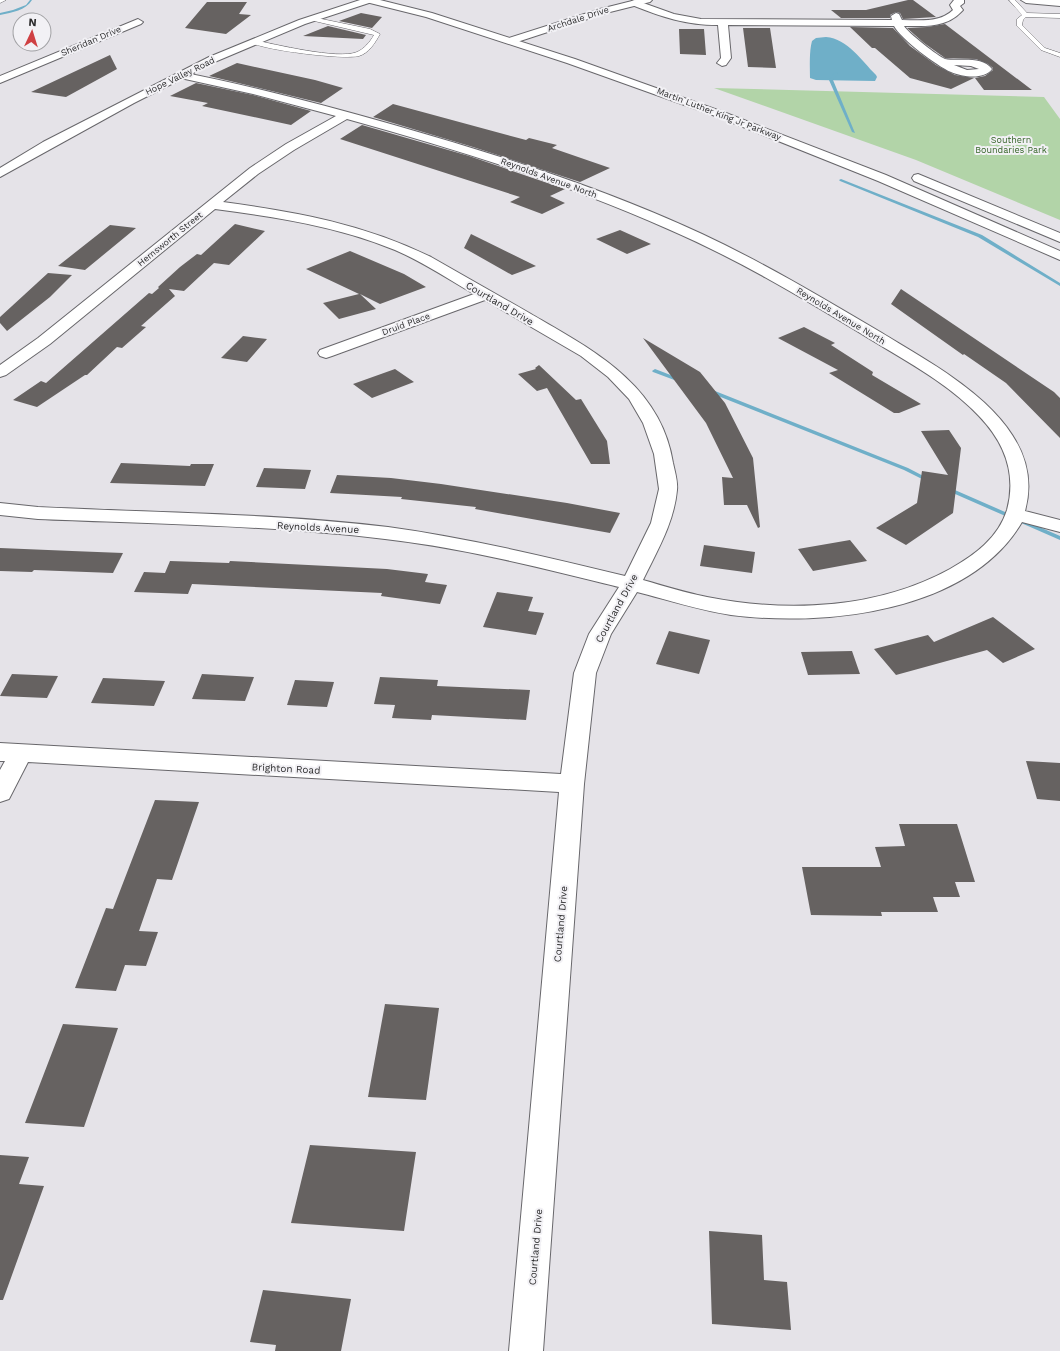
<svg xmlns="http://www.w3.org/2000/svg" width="1060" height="1351" viewBox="0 0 1060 1351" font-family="'Work Sans',sans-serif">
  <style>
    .green { fill: #b2d4a8 }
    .water { fill: #6fafc8 }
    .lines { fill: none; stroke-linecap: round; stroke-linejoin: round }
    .stream { fill: #6fafc8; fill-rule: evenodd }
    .building { fill: #666261 }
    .service-casing { stroke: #68676b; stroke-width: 1 }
    .minor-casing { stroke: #68676b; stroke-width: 2 }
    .tertiary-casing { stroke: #68676b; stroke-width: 2 }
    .secondary-casing { stroke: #68676b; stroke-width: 2 }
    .primary-casing { stroke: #68676b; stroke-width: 2 }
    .service { fill: #fff; fill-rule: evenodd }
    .minor { fill: #fff; fill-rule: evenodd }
    .tertiary { fill: #fff; fill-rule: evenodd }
    .secondary { fill: #fff; fill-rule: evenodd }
    .primary { fill: #fff; fill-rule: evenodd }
    .labels { text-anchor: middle; stroke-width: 4; stroke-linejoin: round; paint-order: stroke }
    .far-street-label { font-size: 9px; fill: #2b2b2c; stroke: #f2f1f5 }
    .far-park-label { font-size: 9px; fill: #356428; stroke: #f2f1f5 }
    .street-label { font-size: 10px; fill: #2b2b2c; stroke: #f2f1f5 }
  </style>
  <rect width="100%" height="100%" fill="#e5e3e8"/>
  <!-- green -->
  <path class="green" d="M 714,88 L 1044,97 L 1060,119 L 1060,220 L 916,160 Z"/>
  <!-- water -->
  <path class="water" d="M 826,37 C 848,39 861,60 876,75 L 877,77 L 875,81 L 816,80 L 810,78 C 810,66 809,52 812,41 L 816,38 Z"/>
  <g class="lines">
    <!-- stream -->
    <path class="stream" d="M 30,0 L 32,0 C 25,11 13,12 0,15 L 0,13 L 13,10 L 26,5 Z
      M 835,72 L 838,73 L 833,80 L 855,133 L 852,132 L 829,80 Z
      M 841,179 L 982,235 L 1060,283 L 1060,286 L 978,237 L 840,181 L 839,180 Z
      M 655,369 L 681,379 L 682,380 L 679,382 L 677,381 L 653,372 L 652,371 Z
      M 710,389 L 908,468 L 933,481 L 930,483 L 904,470 L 708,392 L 708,390 Z
      M 948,487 L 1060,536 L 1060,540 L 946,490 L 946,488 Z"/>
  </g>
  <!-- building -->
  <path class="building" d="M 908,0 L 913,0 L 936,17 L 903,19 L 900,13 L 896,12 L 890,15 L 890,18 L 841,18 L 831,10 L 868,10 L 866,10 Z
    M 207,2 L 247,2 L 239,14 L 251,15 L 226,34 L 185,28 Z
    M 361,13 L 382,17 L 372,28 L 339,21 Z
    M 945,24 L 1032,90 L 984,90 L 975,78 L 985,76 L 993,70 L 993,68 L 988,64 L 976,59 L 945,58 L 924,43 L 907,28 L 927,27 Z
    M 328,26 L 366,35 L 363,39 L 303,36 Z
    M 850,27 L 893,28 L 910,46 L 936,65 L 955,75 L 974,78 L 951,89 L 910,78 L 875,48 L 872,48 Z
    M 743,28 L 770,28 L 776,68 L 748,67 Z
    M 679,29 L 704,29 L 706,55 L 680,54 Z
    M 110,55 L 117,69 L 66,97 L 31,92 Z
    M 237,63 L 315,80 L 343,88 L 321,103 L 209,76 Z
    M 196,83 L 253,95 L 311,111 L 291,125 L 202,106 L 208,103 L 170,96 Z
    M 393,104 L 526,140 L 529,138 L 557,145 L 552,148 L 610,168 L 580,182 L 473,147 L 373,117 Z
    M 362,125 L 469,156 L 565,189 L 550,196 L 565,203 L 542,214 L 510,202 L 520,197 L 340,139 Z
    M 235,224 L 265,231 L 229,265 L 214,263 L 184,291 L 169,289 L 175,296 L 141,326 L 146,327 L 122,348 L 117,347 L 87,375 L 85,375 L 37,407 L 13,400 L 41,381 L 46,383 L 149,293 L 152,294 L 159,288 L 158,287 L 180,267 L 197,254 L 201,255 Z
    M 110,225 L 136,228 L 85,270 L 58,266 Z
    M 620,230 L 651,244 L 627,254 L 596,239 Z
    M 471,234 L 536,266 L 512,275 L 464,248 Z
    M 350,251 L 404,274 L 426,287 L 380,304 L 360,294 L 376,309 L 339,319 L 323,303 L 359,294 L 306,269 Z
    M 48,273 L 72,275 L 50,297 L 7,331 L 0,323 L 0,317 Z
    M 901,289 L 1054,392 L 1060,398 L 1060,438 L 1006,383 L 964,354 L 963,355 L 891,304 Z
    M 804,327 L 835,343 L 831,345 L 873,372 L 872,375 L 921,404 L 899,413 L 894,413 L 829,373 L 838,370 L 778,338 Z
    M 243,336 L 267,339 L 247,362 L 221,358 Z
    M 643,338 L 700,372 L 725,403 L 753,458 L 760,527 L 758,528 L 747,505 L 724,505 L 722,477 L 733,478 L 706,423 Z
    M 539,365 L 576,400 L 581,399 L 607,441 L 610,464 L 591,464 L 547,388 L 537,391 L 518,374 L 536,369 L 535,368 Z
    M 395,369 L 414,382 L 372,398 L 353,384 Z
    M 949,430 L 961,448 L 953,513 L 906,545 L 876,528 L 917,503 L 922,471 L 948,475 L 921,431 Z
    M 121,463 L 190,466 L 191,464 L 214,464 L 205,486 L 110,483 Z
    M 264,468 L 311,470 L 305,489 L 256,487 Z
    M 337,475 L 391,478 L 441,484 L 567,503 L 620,513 L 610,533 L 475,509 L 476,507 L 401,499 L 402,497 L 330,493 Z
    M 850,540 L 867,561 L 813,571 L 798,549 Z
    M 704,545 L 755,552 L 752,573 L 700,566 Z
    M 0,548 L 72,551 L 123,553 L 113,573 L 34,570 L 32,572 L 0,571 Z
    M 170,561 L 229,563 L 230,561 L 387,569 L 428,574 L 425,582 L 447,585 L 440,604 L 381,596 L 382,593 L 192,584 L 188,594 L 134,592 L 144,572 L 165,573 Z
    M 497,592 L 533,597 L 528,611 L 544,613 L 536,635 L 483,627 Z
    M 993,617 L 1035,649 L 1003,663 L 987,650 L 896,675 L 874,649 L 928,635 L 934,642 Z
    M 669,631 L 710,640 L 699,674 L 656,664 Z
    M 852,651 L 860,674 L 808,675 L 801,652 Z
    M 12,674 L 58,676 L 47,698 L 0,696 Z
    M 202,674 L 254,677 L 245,701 L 192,699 Z
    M 380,677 L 438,680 L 437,686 L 530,690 L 526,720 L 432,715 L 431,720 L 392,718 L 395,705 L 374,704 Z
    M 103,678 L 165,681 L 154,706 L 91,703 Z
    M 295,680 L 334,682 L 327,707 L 287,705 Z
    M 1026,761 L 1060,763 L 1060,801 L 1037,799 Z
    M 155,800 L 199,802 L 172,880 L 157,879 L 139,931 L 158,932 L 146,966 L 125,965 L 116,991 L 75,988 L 106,908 L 113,909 Z
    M 899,824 L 957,824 L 975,882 L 955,882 L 960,897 L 933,897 L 938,912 L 881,912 L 882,916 L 811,915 L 802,867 L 881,867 L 875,847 L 905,846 Z
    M 385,1004 L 439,1008 L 426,1100 L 368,1097 Z
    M 63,1024 L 118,1028 L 84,1127 L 25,1123 Z
    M 310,1145 L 416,1152 L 404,1231 L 291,1223 Z
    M 0,1155 L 29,1157 L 19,1184 L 44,1186 L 3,1300 L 0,1300 Z
    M 709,1231 L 762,1235 L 764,1280 L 787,1282 L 791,1330 L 712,1324 Z
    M 263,1290 L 351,1299 L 341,1351 L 275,1351 L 276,1345 L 250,1342 Z"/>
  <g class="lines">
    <!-- service casing -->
    <g class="service-casing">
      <path id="service" d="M 0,0 L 6,0 L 0,3 Z
        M 1009,0 L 1015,0 L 1027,13 L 1060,14 L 1060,18 L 1026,17 L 1023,20 L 1022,25 L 1045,48 L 1060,53 L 1060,57 L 1041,50 L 1017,26 L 1017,19 L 1022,15 Z
        M 312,17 L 370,29 L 380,34 C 375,43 369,53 359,56 C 344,60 262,50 250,42 L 253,40 C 275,44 338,60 357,52 C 364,49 370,42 374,35 L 310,20 L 309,19 Z"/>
    </g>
    <!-- minor casing -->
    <g class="minor-casing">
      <path id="minor" d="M 635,0 L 674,14 L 701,19 L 892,20 L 891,16 L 896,13 L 899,14 L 902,20 C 919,20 940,23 953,10 L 950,5 L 954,0 L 964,0 L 964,3 L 960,6 L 963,10 L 961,12 C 946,28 924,26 904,26 C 907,32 939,57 945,59 C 959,62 981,55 992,69 C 984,80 963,77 951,72 C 937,66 901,39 894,26 L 728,25 L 731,58 L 726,65 L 722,66 L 717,63 L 721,58 L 718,25 C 685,25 662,17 632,5 L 630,3 L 632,1 ZM 954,65 L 971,66 L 979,69 L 967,70 Z
        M 138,19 L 143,22 L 141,24 L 0,83 L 0,76 Z
        M 180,72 C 252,86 324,105 394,125 C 499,155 603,188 702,234 C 764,263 823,298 882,333 C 942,370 1049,424 1025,511 L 1060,520 L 1060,532 L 1022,522 C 969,612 826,627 731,615 C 699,610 668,600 637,592 L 611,634 L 596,673 L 584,784 L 543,1351 L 509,1351 L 559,792 L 28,762 L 9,799 L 0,802 L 0,770 L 5,761 L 0,761 L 0,743 L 561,774 L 574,673 L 589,634 L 619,587 C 542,568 464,548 385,539 C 270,525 154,524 38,519 L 0,515 L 0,503 L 38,507 C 154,513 272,513 388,527 C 468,538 547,557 625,576 L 651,523 L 659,489 L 654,454 L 643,423 L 629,399 L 608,377 L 581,356 L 485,300 L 332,356 L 326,358 L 320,356 L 318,353 L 320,350 L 474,294 C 448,279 423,262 395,250 C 337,226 276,217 215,209 L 50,344 L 6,375 L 0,377 L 0,365 L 38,338 L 250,168 L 286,144 L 336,116 L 253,94 L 176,77 L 175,75 ZM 347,119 C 456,149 565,183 668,229 C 735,258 798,295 860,333 C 900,358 946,381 979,416 C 1004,442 1017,473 1007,510 C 998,538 975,555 950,569 C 877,609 788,613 707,597 C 686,593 664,586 643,580 C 657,551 674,523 677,490 C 678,482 675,472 673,463 C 661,385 593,350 531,314 C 498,295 464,276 431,257 C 364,224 297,212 223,202 L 258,174 L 294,150 Z"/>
    </g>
    <!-- tertiary casing -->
    <g class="tertiary-casing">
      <path id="tertiary" d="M 636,0 L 652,0 L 650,2 L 606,13 L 514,43 L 510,44 L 505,41 L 506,39 L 600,9 Z
        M 1021,0 L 1060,0 L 1060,6 L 1026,3 Z"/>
    </g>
    <!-- secondary casing -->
    <g class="secondary-casing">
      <path id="secondary" d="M 360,0 L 374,0 L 372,2 L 305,24 L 217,61 L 134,103 L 0,177 L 0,168 L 43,142 L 209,57 L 299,20 Z"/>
    </g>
    <!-- primary casing -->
    <g class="primary-casing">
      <path id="primary" d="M 364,0 L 380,0 L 432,13 L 575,59 L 726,113 L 886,175 L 1060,251 L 1060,260 L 878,181 L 718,117 L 567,63 L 426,17 L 366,2 Z
        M 918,174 L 1060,233 L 1060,242 L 914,181 L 912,178 L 914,175 Z"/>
    </g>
    <!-- service -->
    <use href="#service" class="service"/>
    <!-- minor -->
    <use href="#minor" class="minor"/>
    <!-- tertiary -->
    <use href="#tertiary" class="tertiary"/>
    <!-- secondary -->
    <use href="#secondary" class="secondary"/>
    <!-- primary -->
    <use href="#primary" class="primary"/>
  </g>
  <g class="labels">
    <!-- far-street labels -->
    <g class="far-street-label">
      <text transform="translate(578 19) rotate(-18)" y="3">Archdale Drive</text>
      <text transform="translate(91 41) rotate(-23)" y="3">Sheridan Drive</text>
      <text transform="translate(180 76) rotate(-26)" y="3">Hope Valley Road</text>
      <text transform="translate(719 114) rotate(21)" y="3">Martin Luther King Jr Parkway</text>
      <text transform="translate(549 178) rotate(20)" y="3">Reynolds Avenue North</text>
      <text transform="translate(170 239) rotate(-39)" y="3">Hemsworth Street</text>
      <text transform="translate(841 316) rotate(31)" y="3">Reynolds Avenue North</text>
      <text transform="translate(406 324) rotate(-20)" y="3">Druid Place</text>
    </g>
    <!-- far-park labels -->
    <g class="far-park-label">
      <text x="1011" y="143">Southern<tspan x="1011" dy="10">Boundaries Park</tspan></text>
    </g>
    <!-- street labels -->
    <g class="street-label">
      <text transform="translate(500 303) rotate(30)" y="4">Courtland Drive</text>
      <text transform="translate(318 527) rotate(3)" y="4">Reynolds Avenue</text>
      <text transform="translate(616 608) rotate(-61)" y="4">Courtland Drive</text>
      <text transform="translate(286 768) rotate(3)" y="4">Brighton Road</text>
      <text transform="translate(560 924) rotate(-85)" y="4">Courtland Drive</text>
      <text transform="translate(535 1247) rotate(-85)" y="4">Courtland Drive</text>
    </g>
  </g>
  <!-- north arrow -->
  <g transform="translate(32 32) rotate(4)"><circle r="19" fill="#f2f1f5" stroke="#a2a2a5"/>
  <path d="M0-3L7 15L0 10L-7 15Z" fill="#cf4043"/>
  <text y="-6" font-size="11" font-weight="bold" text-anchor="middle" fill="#2b2b2c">N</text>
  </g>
</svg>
